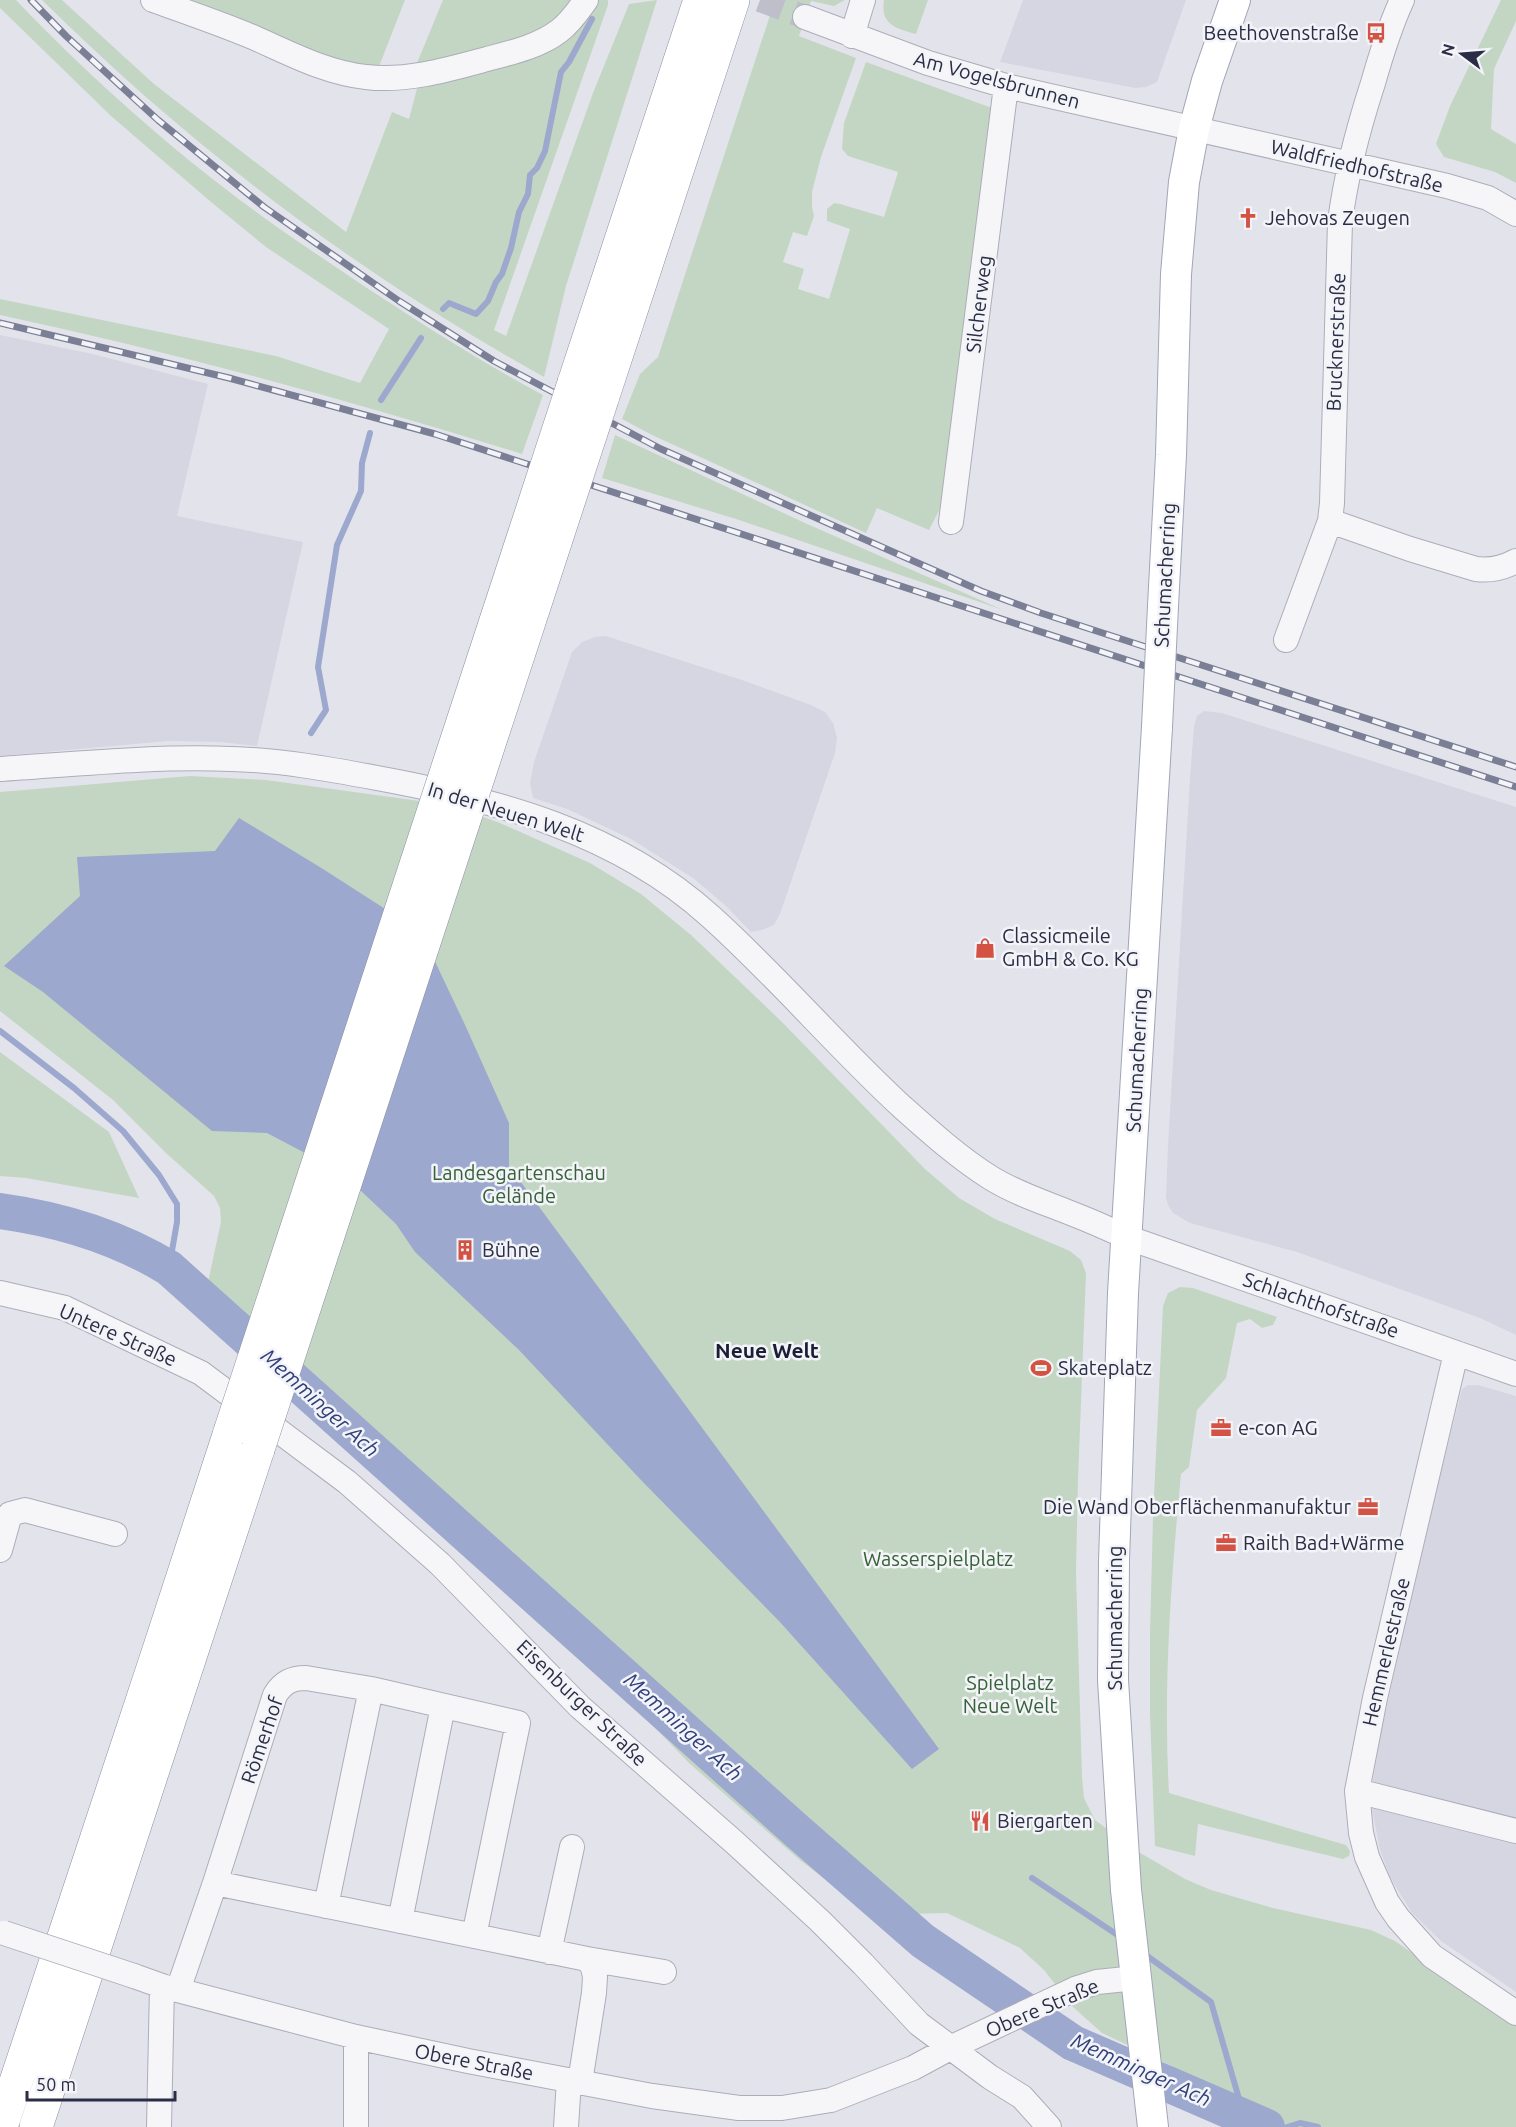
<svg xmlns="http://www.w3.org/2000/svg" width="1516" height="2127" viewBox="0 0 1516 2127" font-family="Ubuntu,sans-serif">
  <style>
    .built { fill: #d5d6e1 }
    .green { fill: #c3d6c3 }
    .water { fill: #9ca8cd }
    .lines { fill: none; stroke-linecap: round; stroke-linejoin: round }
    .stream { stroke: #9ca8cd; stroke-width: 6 }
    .river { stroke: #9ca8cd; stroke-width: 36 }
    .minor-tunnel { stroke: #bebfca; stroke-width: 24; stroke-dasharray: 24 12; stroke-linecap: butt }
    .minor-casing { stroke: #acadb9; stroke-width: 26 }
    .major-casing { stroke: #a1a5b8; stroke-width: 32 }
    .highway-casing { stroke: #898da3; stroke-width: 34 }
    .minor { stroke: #f6f6f9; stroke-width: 24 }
    .major { stroke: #fff; stroke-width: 30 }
    .highway { stroke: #fff; stroke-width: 33 }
    .rail-casing { stroke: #7b7f96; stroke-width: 7 }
    .rail { stroke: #f3f4f8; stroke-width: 4.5; stroke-dasharray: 14; stroke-linecap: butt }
    .minor-bridge-casing { stroke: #acadb9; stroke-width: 26; stroke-linecap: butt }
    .major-bridge-casing { stroke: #a1a5b8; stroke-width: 32; stroke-linecap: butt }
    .highway-bridge-casing { stroke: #898da3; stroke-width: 34; stroke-linecap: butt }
    .minor-bridge { stroke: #f6f6f9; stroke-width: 24 }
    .major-bridge { stroke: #fff; stroke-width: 30 }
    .highway-bridge { stroke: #fff; stroke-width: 33 }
    .labels { text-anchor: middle; stroke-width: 5; stroke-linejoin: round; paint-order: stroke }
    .poi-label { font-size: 20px; fill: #2a2d45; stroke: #f3f4f8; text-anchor: start }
    .street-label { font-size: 20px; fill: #2a2d45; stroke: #f3f4f8 }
    .park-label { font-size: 20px; fill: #366139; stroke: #f3f4f8 }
    .neighbourhood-label { font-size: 21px; font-weight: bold; fill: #1c1e35; stroke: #f3f4f8 }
    .water-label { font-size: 21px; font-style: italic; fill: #31407b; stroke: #f3f4f8 }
  </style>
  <rect width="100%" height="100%" fill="#e3e4eb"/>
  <!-- built -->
  <path class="built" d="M 1023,0 L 1186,0 L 1157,82 L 1146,87 L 1135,88 L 1000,62 Z
    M 0,335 L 93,354 L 208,384 L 177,516 L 303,542 L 257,746 L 221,742 L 169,741 L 0,756 Z
    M 606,636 L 745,681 L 811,705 L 825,712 L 833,723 L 837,738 L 835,753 L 780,914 L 774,925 L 762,930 L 751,932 L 726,906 L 693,878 L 631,839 L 567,809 L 533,798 L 530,783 L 534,762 L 572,652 L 582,642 L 595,637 Z
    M 1204,711 L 1222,713 L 1516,807 L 1516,1335 L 1480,1318 L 1297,1252 L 1190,1223 L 1173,1213 L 1168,1205 L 1166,1197 L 1168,1145 L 1190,778 L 1194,726 L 1197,716 Z
    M 1468,1385 L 1478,1385 L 1516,1396 L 1516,1992 L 1441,1941 L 1412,1913 L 1390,1877 L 1380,1850 L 1370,1798 L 1381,1731 L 1438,1484 L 1462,1389 Z"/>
  <!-- green -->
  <path class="green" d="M 0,0 L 16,0 C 94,82 184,161 277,227 C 305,247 335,266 364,286 C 422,324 481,362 543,395 L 522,454 C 350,400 176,353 0,315 L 0,299 L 276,356 L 360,383 L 389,329 L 266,247 L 211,202 L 111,116 L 0,8 Z
    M 42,0 L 62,0 L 154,84 L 346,232 L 392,112 L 409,119 L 419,81 L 480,68 L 596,0 L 608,0 L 608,5 L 494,330 L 506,336 L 593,93 L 629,4 L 657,0 L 566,286 L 544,377 C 356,272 195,151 42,0 Z
    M 171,0 L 405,0 L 378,69 L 349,65 Z
    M 443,0 L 575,0 L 540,33 L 415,68 Z
    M 775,0 L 845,0 L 834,6 L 811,1 L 799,36 L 856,58 L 821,157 L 812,192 L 812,207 L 814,216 L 807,236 L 793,232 L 783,262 L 804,269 L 798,289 L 829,299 L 850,229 L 827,221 L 827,209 L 834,203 L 840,204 L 884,217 L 898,172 L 848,156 L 842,149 L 844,123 L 866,62 L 992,108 L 943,503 L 929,530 L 877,508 L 866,533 L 652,435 L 622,419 L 640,374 L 658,357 Z
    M 884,0 L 928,0 L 916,34 C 896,28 880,25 884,0 Z
    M 1501,0 L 1516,0 L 1516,21 L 1494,69 L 1491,129 L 1516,144 L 1516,183 L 1495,172 L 1444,157 L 1436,144 L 1450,106 Z
    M 615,435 L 805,523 L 1003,610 L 736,519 L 602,478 Z
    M 190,776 L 266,780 L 449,805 L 500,823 L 590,863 L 641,894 L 691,935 L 780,1020 L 925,1169 L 959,1198 L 995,1219 L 1070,1251 L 1081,1260 L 1086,1273 L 1078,1480 L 1076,1573 L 1082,1777 L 1084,1798 L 1095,1820 L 1137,1851 L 1185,1879 L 1211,1890 L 1273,1908 L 1371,1930 L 1395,1941 L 1516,2025 L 1516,2127 L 1226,2127 L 1199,2108 L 1174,2067 L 1102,2033 L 1073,2007 L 1044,1970 L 1020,1948 L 947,1913 L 908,1914 L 862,1907 L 801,1861 L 689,1763 L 500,1567 L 391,1460 L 313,1408 L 200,1319 L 221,1222 L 220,1208 L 214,1196 L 166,1153 L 113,1100 L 0,1011 L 0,792 Z
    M 0,1052 L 109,1132 L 139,1198 L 26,1178 L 0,1176 Z
    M 1180,1287 L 1193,1288 L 1277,1317 L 1273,1325 L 1262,1328 L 1250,1319 L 1237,1323 L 1226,1378 L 1197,1410 L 1189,1467 L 1181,1474 C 1171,1580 1163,1686 1169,1793 L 1346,1845 L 1350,1851 L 1349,1856 L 1343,1859 L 1198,1824 L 1195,1856 L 1155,1846 L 1150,1715 L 1150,1634 L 1153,1517 L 1163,1306 L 1168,1293 Z"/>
  <!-- water -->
  <path class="water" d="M 239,818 L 323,869 L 421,932 L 466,1027 L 509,1123 L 509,1166 L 939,1749 L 912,1769 L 779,1621 L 641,1480 L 519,1350 L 415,1252 L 396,1224 L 341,1172 L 267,1133 L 212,1131 L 43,992 L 4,966 L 80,896 L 77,857 L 215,851 Z"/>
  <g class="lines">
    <!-- stream -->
    <path class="stream" d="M 443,309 L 449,303 L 476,314 L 488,301 L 496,282 L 502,274 L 511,248 L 519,212 L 528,194 L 530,175 L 537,168 L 545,151 L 561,72 L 569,62 L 592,19
      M 381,400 L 421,338
      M 311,733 L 326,710 L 318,667 L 337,545 L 361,491 L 362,463 L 370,433
      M 0,1031 L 74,1088 L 123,1131 L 159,1175 L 177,1204 L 177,1222 L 169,1268
      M 1032,1878 L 1122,1938
      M 1143,1953 L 1211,2002 L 1244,2116
      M 1287,2127 L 1300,2123 L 1318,2127"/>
    <!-- river -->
    <path class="river" d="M 0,1211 C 59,1219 118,1237 169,1268 L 798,1832 L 923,1941 L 1073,2043 L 1267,2127"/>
    <!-- minor-tunnel -->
    <path class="minor-tunnel" d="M 760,0 L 805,17"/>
    <!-- minor casing -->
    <g class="minor-casing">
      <path id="minor" d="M 153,0 C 187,12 222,24 255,38 C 291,54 327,73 366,77 C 406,82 450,69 487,59 C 510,53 540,46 559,31 C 570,23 578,11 586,0
        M 1402,0 C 1390,26 1381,55 1373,83 C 1358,129 1346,174 1340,222 L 1332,503 L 1330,521 L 1410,549 L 1476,569 C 1491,571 1503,568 1516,561
        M 805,17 L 928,63 L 1006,86 L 1447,186 L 1488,198 L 1516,214
        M 852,36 L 863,0
        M 951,522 L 1006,86
        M 1286,640 L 1330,521
        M 0,769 C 77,764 154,756 231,759 C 279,760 329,769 377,778 C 497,800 617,832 710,916 C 777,976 835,1045 901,1106 C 929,1131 959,1158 991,1178 C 1017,1194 1046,1203 1073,1214 C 1091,1221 1109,1229 1126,1237 L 1516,1374
        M 0,1293 L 65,1308 L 201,1373 L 347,1482 L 440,1564 L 580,1707 L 734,1842 L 820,1921 L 863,1964 L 919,2024 L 990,2077 L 1022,2097 L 1049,2127
        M 1456,1353 L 1375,1698 L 1357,1791 L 1361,1833 L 1367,1857 L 1387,1902 L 1398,1918 L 1432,1956 L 1516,2013
        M 0,1550 L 10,1514 L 25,1510 L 115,1534
        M 1357,1791 L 1516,1831
        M 215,1883 L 275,1695 C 283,1682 292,1678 306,1678 L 371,1689 L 518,1723 L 474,1936
        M 326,1906 L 371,1689
        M 400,1921 L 443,1706
        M 549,1952 L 572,1847
        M 587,1959 L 664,1972
        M 134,1976 L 162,1986 L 356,2037 L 468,2061 L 652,2096 L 739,2108 L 782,2108 L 831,2100 L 913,2068 L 950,2048 L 1075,1989 L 1097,1982 L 1136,1978
        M 178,1990 L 215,1883 L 587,1959 L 593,1967 L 595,1977 L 594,1993 L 580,2082
        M 159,2127 L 162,1986
        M 356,2127 L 356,2037
        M 566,2127 L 569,2080"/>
    </g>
    <!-- major casing -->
    <g class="major-casing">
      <path id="major" d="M 1163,606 L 1171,455 L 1176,274 L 1184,182 L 1194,129 L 1207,81 L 1235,0
        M 1153,2127 L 1126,1890 L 1113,1680 L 1114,1561 L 1123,1293 L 1157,727"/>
    </g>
    <!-- highway casing -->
    <g class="highway-casing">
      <path id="highway" d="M 574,383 L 700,0
        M 602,399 L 733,0
        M 1,2127 L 158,1653 L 230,1432
        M 36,2127 L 258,1449"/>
    </g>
    <!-- minor -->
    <use href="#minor" class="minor"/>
    <!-- major -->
    <use href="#major" class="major"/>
    <!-- highway -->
    <use href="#highway" class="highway"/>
    <!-- rail casing -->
    <g class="rail-casing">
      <path id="rail" d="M 31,0 L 66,36 L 158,120 L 264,207 L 399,301 L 494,361 L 661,449 L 981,591 L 1041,613 L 1516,767
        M 0,323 L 229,378 L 435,434 L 1516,787"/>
    </g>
    <!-- rail -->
    <use href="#rail" class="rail"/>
    <!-- minor-bridge casing -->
    <g class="minor-bridge-casing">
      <path id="minor-bridge" d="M 4,1933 L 134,1976"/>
    </g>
    <!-- major-bridge casing -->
    <g class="major-bridge-casing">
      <path id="major-bridge" d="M 1157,727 L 1163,606"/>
    </g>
    <!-- highway-bridge casing -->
    <g class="highway-bridge-casing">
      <path id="highway-bridge" d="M 230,1432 L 574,383
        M 258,1449 L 602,399"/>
    </g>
    <!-- minor-bridge -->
    <use href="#minor-bridge" class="minor-bridge"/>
    <!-- major-bridge -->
    <use href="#major-bridge" class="major-bridge"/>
    <!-- highway-bridge -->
    <use href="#highway-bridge" class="highway-bridge"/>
  </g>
  <!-- icons -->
  <defs>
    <g id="bus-bare" transform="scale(1.62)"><path d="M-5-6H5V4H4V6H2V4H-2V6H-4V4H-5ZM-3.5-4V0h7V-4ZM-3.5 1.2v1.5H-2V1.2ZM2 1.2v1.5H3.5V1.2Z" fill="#d45244" stroke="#f3f4f8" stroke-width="2.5" paint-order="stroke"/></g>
    <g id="church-bare" transform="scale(1.62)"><path d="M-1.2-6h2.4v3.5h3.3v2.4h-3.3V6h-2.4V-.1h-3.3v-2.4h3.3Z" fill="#d45244" stroke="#f3f4f8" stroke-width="2.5" paint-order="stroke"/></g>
    <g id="shop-bare" transform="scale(1.62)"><path d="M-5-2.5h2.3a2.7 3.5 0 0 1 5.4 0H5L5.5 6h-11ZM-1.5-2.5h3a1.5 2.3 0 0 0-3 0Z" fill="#d45244" stroke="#f3f4f8" stroke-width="2.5" paint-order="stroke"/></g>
    <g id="building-bare" transform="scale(1.62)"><path d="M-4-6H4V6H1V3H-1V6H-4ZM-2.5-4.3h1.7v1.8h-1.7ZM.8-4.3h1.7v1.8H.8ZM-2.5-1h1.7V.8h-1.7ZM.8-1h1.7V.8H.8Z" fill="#d45244" stroke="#f3f4f8" stroke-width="2.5" paint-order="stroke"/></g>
    <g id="stadium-bare" transform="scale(1.62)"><path d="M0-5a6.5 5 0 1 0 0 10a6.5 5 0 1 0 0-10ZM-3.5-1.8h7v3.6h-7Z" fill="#d45244" stroke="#f3f4f8" stroke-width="2.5" paint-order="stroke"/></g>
    <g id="office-bare" transform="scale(1.62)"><path d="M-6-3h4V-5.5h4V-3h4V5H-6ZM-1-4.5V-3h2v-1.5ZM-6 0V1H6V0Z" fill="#d45244" stroke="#f3f4f8" stroke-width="2.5" paint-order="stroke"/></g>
    <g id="restaurant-bare" transform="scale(1.62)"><path d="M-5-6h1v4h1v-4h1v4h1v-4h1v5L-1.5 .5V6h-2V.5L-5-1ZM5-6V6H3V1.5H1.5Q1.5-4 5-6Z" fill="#d45244" stroke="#f3f4f8" stroke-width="2.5" paint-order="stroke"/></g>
  </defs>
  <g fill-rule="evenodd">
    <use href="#bus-bare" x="1376" y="33"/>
    <use href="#church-bare" x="1248" y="218"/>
    <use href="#shop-bare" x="985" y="948"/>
    <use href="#building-bare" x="465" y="1250"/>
    <use href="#stadium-bare" x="1041" y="1368"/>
    <use href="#office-bare" x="1221" y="1428"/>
    <use href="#office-bare" x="1368" y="1507"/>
    <use href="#office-bare" x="1226" y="1543"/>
    <use href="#restaurant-bare" x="980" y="1821"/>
  </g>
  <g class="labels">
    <!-- poi labels -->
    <g class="poi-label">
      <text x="1359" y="40" text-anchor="end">Beethovenstraße</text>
      <text x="1265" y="225">Jehovas Zeugen</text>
      <text x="1002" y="943">Classicmeile<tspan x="1002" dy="23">GmbH &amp; Co. KG</tspan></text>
      <text x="482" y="1257">Bühne</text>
      <text x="1058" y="1375">Skateplatz</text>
      <text x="1238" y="1435">e-con AG</text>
      <text x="1351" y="1514" text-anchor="end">Die Wand Oberflächenmanufaktur</text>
      <text x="1243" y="1550">Raith Bad+Wärme</text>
      <text x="997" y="1828">Biergarten</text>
    </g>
    <!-- street labels -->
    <g class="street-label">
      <text transform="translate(997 80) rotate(15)" y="7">Am Vogelsbrunnen</text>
      <text transform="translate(1357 166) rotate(13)" y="7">Waldfriedhofstraße</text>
      <text transform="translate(979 304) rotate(-83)" y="7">Silcherweg</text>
      <text transform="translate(1336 342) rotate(-88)" y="7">Brucknerstraße</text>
      <text transform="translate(1165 575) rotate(-87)" y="7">Schumacherring</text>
      <text transform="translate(506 812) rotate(17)" y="7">In der Neuen Welt</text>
      <text transform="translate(1137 1060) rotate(-87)" y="7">Schumacherring</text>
      <text transform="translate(1321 1305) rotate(19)" y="7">Schlachthofstraße</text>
      <text transform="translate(118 1335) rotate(24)" y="7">Untere Straße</text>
      <text transform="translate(1115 1618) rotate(-90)" y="7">Schumacherring</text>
      <text transform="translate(1386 1652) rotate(-77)" y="7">Hemmerlestraße</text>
      <text transform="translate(582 1703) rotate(44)" y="7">Eisenburger Straße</text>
      <text transform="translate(262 1740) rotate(-71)" y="7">Römerhof</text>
      <text transform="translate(1042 2008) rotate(-23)" y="7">Obere Straße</text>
      <text transform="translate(474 2062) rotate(11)" y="7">Obere Straße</text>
    </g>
    <!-- park labels -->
    <g class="park-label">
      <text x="519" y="1180">Landesgartenschau<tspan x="519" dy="23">Gelände</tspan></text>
      <text x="938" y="1566">Wasserspielplatz</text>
      <text x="1010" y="1690">Spielplatz<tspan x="1010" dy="23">Neue Welt</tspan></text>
    </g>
    <!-- neighbourhood labels -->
    <g class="neighbourhood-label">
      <text x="767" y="1358">Neue Welt</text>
    </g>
    <!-- water labels -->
    <g class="water-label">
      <text transform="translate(320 1403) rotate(42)" y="7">Memminger Ach</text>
      <text transform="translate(683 1727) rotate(42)" y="7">Memminger Ach</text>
      <text transform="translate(1141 2070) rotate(24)" y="7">Memminger Ach</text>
    </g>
  </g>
  <!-- north arrow -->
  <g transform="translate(1462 54) rotate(286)" stroke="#f3f4f8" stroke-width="4.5" paint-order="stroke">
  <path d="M0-4.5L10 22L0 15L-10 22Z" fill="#2a2d45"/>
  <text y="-9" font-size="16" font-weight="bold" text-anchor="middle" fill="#2a2d45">N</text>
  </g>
  <!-- scale -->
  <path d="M27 2091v9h148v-9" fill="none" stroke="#2a2d45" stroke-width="3"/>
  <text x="36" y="2091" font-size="18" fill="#2a2d45" stroke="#f3f4f8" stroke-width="4.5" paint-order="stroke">50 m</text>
</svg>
